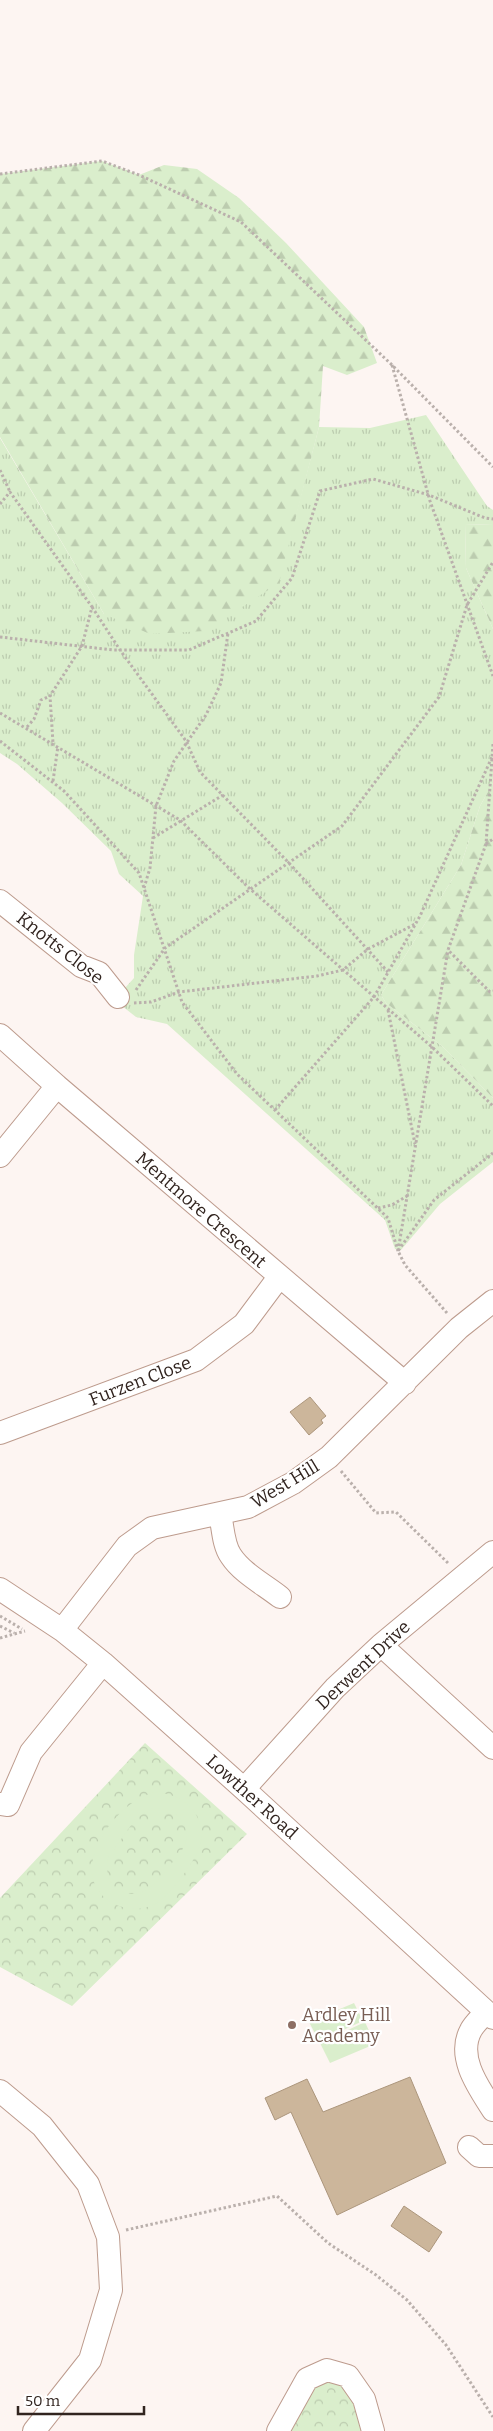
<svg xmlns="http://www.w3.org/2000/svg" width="493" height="2431" viewBox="0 0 493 2431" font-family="Bitter,serif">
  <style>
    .grass { fill: url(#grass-tufts) }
    .forest { fill: url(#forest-firs) }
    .park { fill: url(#park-crowns) }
    .pitch { fill: #daeecc; fill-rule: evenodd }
    .building { fill: #ccb69b; stroke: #ac967c }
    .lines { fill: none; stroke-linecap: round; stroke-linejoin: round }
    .minor-casing { stroke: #bd9b8d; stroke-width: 24 }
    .path { stroke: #bab0ac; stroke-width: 3; stroke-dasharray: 2.5 2.5; stroke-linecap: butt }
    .minor { stroke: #fff; stroke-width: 22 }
    .education-dot { fill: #8d6e63; stroke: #fff; stroke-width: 2 }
    .labels { text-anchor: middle; stroke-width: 4.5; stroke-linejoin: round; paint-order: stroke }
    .street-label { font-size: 18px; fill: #31241f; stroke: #fff }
    .education-label { font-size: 18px; fill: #785e54; stroke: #fff; text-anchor: start }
  </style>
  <defs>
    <pattern id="grass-tufts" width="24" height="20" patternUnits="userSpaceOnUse" patternTransform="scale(1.25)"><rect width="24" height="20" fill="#daeecc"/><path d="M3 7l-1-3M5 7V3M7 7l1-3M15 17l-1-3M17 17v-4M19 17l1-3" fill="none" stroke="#bcccaf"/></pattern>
    <pattern id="forest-firs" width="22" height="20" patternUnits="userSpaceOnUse" patternTransform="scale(1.25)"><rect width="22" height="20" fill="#daeecc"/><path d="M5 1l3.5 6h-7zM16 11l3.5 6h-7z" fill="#bcccaf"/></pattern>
    <pattern id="park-crowns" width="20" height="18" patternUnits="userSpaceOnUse" patternTransform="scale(1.25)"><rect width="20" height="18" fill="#daeecc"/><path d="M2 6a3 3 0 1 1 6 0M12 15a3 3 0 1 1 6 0" fill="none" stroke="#bcccaf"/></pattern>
  </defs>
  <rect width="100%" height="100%" fill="#fdf5f2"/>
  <!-- grass -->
  <path class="grass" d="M 426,415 L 487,506 L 493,510 L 493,525 L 465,524 L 466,568 L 493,629 L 493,783 L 480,806 L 461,865 L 381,995 L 386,1003 L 442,1046 L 493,1098 L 493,1162 L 440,1204 L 401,1250 L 395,1249 L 385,1220 L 167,1024 L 136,1017 L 122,1006 L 127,999 L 125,988 L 134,978 L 134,955 L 143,896 L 119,874 L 111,851 L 62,803 L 17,764 L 0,753 L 0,438 L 104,614 L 278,583 L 319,427 L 370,428 Z"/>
  <!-- forest -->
  <path class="forest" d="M 102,161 L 139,175 L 164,165 L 197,169 L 239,198 L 286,243 L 364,327 L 377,363 L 347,375 L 323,366 L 319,427 L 279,583 L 205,631 L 150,634 L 104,614 L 0,437 L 0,174 Z
    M 465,524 L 493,525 L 493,629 L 466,568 Z
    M 493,783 L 493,1098 L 442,1046 L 386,1003 L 381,995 L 461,865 L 480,806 Z"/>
  <!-- park -->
  <path class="park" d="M 145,1743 L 247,1834 L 72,2006 L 0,1967 L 0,1898 Z
    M 327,2381 L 347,2387 L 359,2409 L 363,2431 L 287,2431 L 312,2387 Z"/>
  <!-- pitch -->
  <path class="pitch" d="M 152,1793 C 179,1791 206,1812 201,1842 C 198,1858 171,1894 157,1903 C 148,1908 137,1910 127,1908 C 119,1907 110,1902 104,1897 C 69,1865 118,1802 152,1793 ZM 153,1808 C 173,1807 192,1822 185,1844 C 182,1853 173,1861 167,1869 C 154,1885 140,1903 117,1889 C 107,1882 106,1869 108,1858 L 136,1818 Z
    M 354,2003 L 363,2021 L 319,2041 L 309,2022 Z
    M 365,2022 L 375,2044 L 330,2063 L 320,2043 Z"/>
  <!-- building -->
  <path class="building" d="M 310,1397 L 326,1416 L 321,1420 L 323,1423 L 309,1435 L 290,1412 Z
    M 410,2077 L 446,2163 L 337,2215 L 291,2112 L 275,2120 L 265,2098 L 307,2079 L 323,2112 Z
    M 404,2206 L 442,2232 L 429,2252 L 391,2226 Z"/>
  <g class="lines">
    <!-- minor casing -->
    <g class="minor-casing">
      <path id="minor" d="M 0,901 L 81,966 L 99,973 L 118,997
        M 0,1035 L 57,1086 L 405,1383
        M 0,1156 L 57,1086
        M 0,1433 L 196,1360 L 244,1324 L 279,1277
        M 220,1514 C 223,1527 223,1545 231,1556 C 242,1573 265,1585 280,1597
        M 0,1589 L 62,1630 L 103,1663 L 244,1789 L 493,2018
        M 62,1630 L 127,1546 L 152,1528 L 248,1507 L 293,1483 L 329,1457 L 459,1328 L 493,1301
        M 381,1645 L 493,1748
        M 244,1789 L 335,1688 L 381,1645 L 493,1552
        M 0,1804 L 8,1805 L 31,1752 L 103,1663
        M 486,2012 C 481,2018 474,2024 471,2030 C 456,2057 479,2088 493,2110
        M 0,2091 L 42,2126 L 88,2184 L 108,2237 L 111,2290 L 90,2360 L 34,2431
        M 469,2147 L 479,2156 L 493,2156
        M 278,2431 L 307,2379 L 327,2370 L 348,2376 L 364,2399 L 373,2431"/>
    </g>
    <!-- path -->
    <path class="path" d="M 0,174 L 102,161 L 139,175 L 241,222 L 392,365 L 493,467
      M 392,365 L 430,501 L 493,676
      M 0,470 L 10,492
      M 0,504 L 10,492 L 92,607 L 82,646 L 50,696 L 53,743
      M 92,607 L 120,650 L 186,741 L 200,772 L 288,862 L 388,972
      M 0,637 L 113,650 L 189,650 L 256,621 L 292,578 L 320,491 L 373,479 L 429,495 L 485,518 L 493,519
      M 0,713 L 180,820 L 249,888 L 432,1047 L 493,1106
      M 27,727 L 34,719 L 41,700 L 50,696
      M 0,741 L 64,791 L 139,873 L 182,1002 L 237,1074 L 388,1218 L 398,1251
      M 493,744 L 486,844 L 448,950 L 490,992 L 493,991
      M 53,781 L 58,746
      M 153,838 L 223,795
      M 486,844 L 493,839
      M 144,888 L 150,868 L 156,806 L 174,761 L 206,715 L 221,683 L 228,633
      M 136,990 L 165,948 L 342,826 L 439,697 L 467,605 L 493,562
      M 134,1003 L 151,1002 L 179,992 L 317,976 L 343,970 L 368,949 L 415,924
      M 388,1010 L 415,1144
      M 275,1110 L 374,997 L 420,916 L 492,757
      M 378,1208 L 392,1205 L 407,1196
      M 398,1251 L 448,950
      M 447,1313 L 405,1265 L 398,1251 L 434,1200 L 493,1153
      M 341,1471 L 376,1513 L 396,1512 L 449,1564
      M 0,1616 L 22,1629
      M 0,1626 L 14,1633
      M 0,1638 L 25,1631
      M 126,2230 L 277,2196 L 328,2243 L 376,2275 L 407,2300 L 446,2345 L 493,2417"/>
    <!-- minor -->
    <use href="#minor" class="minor"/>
  </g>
  <!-- markers -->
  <circle class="education-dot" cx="292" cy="2025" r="5"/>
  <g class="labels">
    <!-- street labels -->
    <g class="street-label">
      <text transform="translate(60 948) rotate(38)" y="6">Knotts Close</text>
      <text transform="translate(201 1210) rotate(41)" y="6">Mentmore Crescent</text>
      <text transform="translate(140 1381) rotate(-21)" y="6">Furzen Close</text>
      <text transform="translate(285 1484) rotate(-31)" y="6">West Hill</text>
      <text transform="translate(363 1665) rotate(-43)" y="6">Derwent Drive</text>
      <text transform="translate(252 1797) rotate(42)" y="6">Lowther Road</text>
    </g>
    <!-- education labels -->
    <g class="education-label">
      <text x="302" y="2021">Ardley Hill<tspan x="302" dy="21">Academy</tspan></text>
    </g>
  </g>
  <!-- scale -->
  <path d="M18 2406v8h126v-8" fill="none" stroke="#31241f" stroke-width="2.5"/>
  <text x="25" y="2406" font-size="15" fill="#31241f" stroke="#ffffff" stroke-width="4" paint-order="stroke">50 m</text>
</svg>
